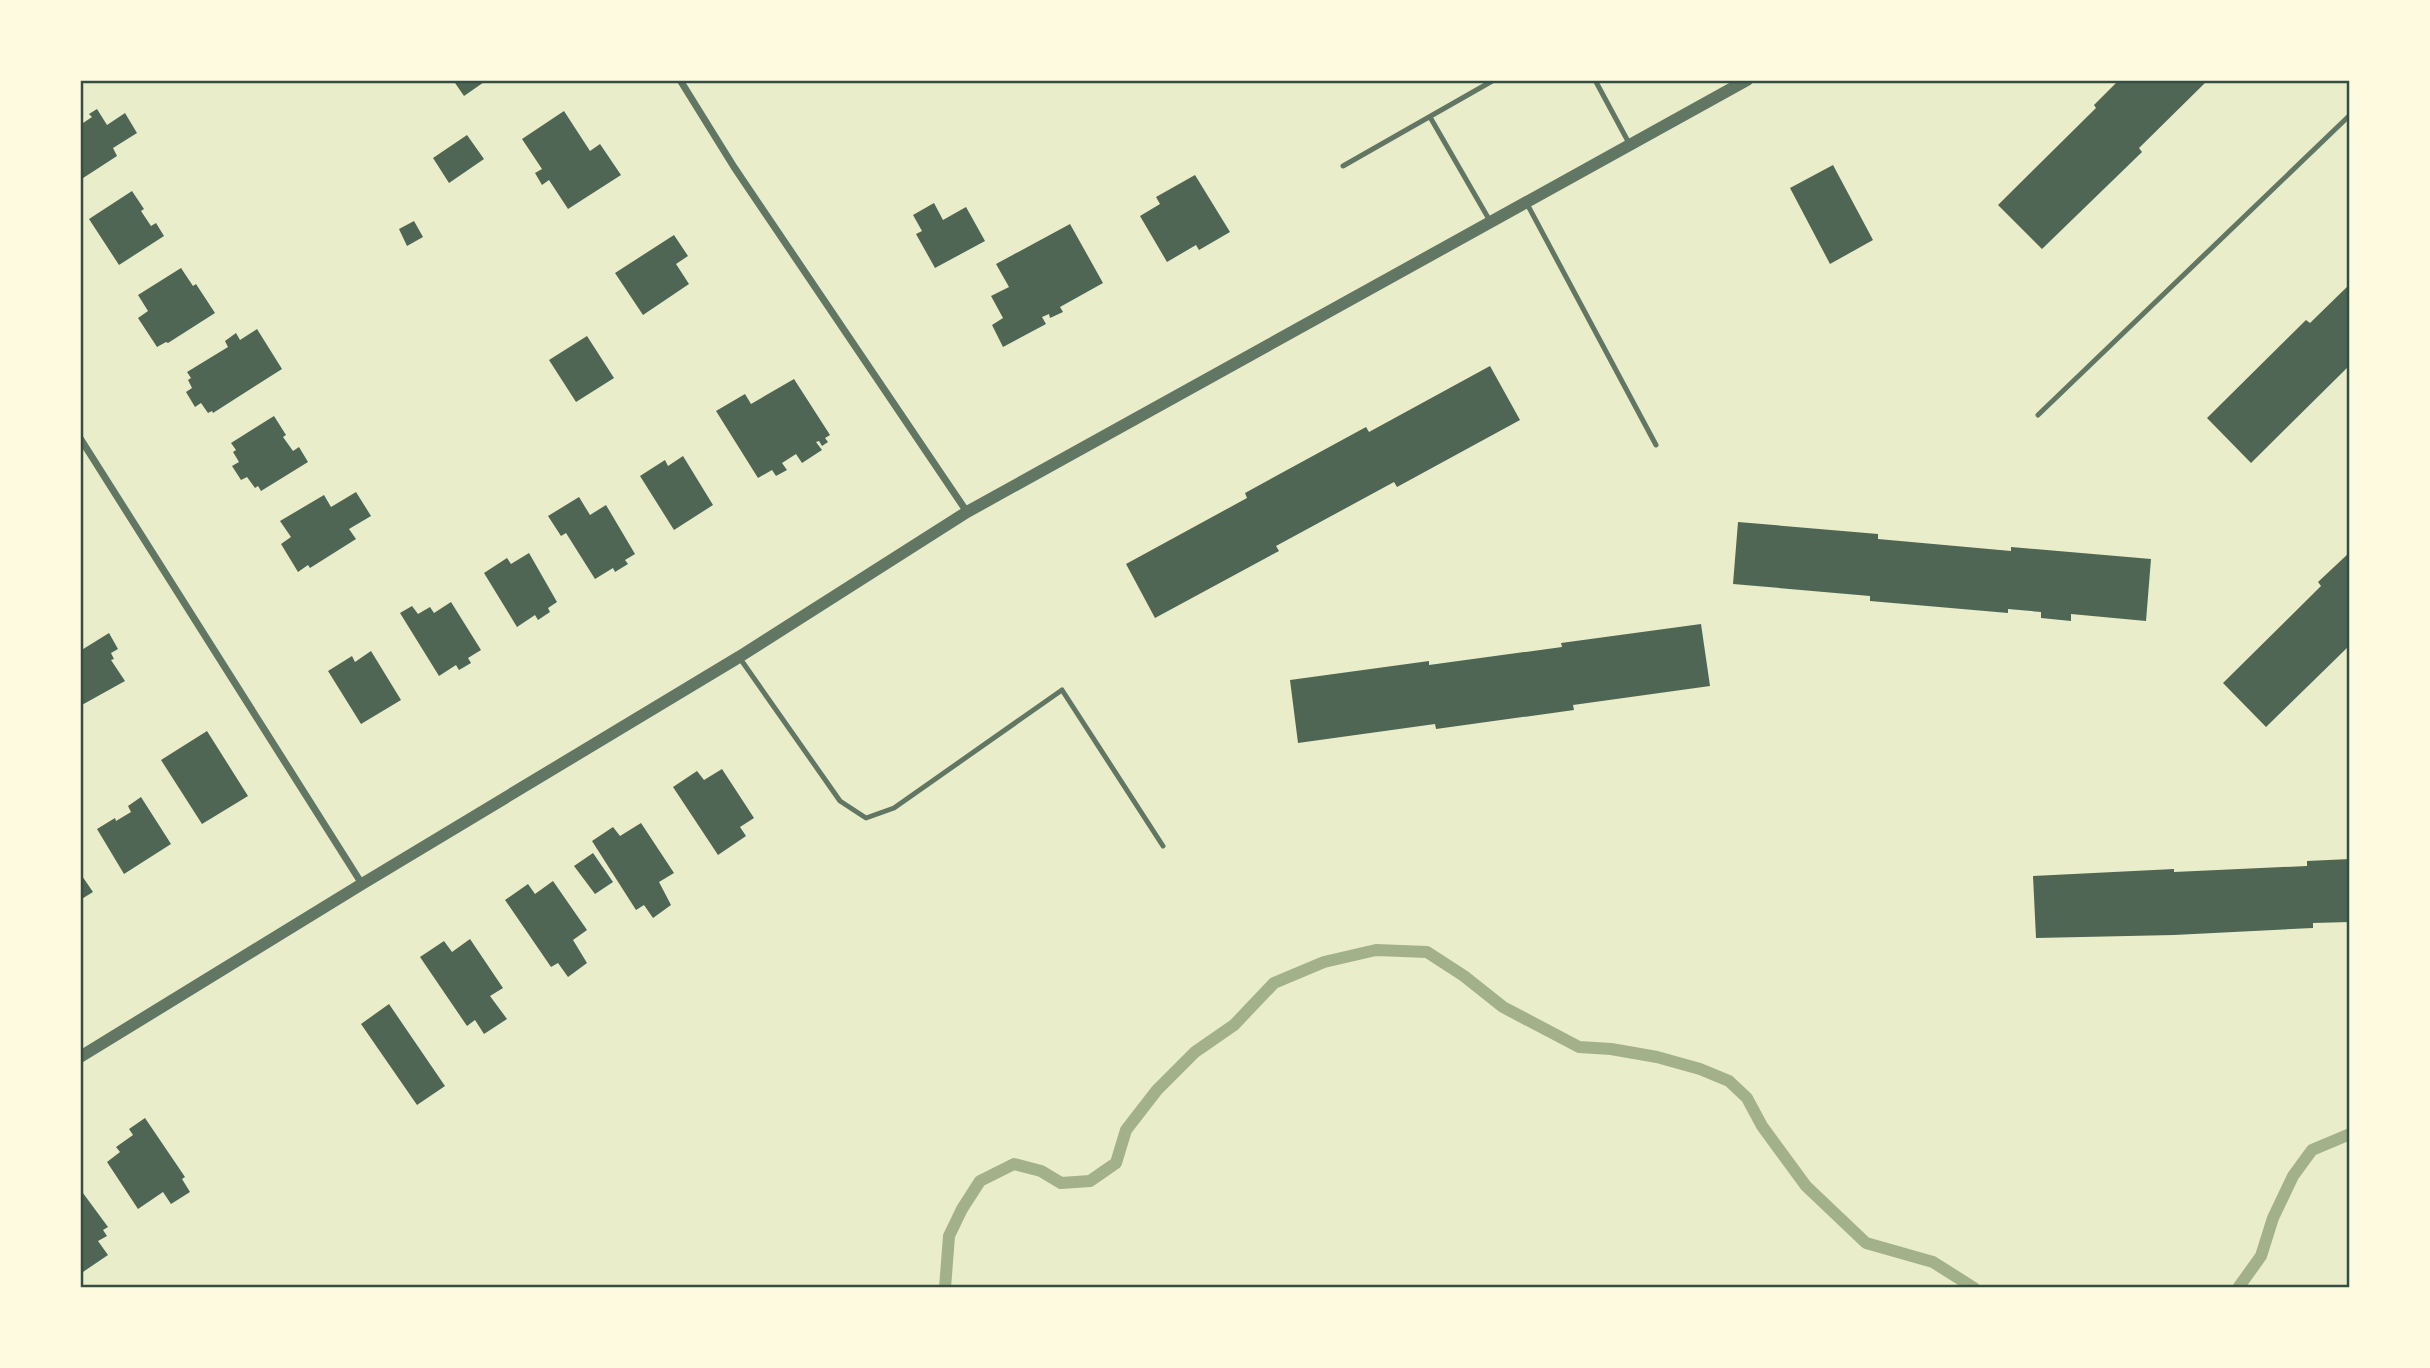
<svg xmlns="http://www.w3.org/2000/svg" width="2430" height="1368" viewBox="0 0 2430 1368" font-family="Commissioner,sans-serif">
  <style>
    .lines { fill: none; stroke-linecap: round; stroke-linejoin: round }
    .stream { stroke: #a3b18a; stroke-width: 12 }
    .building { fill: #4f6655 }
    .service { stroke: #617663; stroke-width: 5 }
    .minor { stroke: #617663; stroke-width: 7 }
    .tertiary { stroke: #617663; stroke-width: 12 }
    .neatline { fill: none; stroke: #344e41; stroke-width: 2.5 }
  </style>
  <rect width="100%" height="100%" fill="#e9edc9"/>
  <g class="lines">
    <!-- stream -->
    <path class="stream" d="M 945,1288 L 949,1236 L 962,1209 L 980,1181 L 1014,1164 L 1041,1171 L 1061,1183 L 1090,1181 L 1116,1163 L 1126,1130 L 1157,1090 L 1195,1052 L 1234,1025 L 1274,983 L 1324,962 L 1376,950 L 1427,952 L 1464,976 L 1503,1007 L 1579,1047 L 1611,1049 L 1657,1057 L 1700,1069 L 1729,1081 L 1747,1098 L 1762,1126 L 1806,1186 L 1866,1243 L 1933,1262 L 1974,1288
      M 2238,1288 L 2261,1256 L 2273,1218 L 2293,1176 L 2312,1150 L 2350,1134"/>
  </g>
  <!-- building -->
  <path class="building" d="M 453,80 L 487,80 L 464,96 Z
    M 2119,80 L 2208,80 L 2139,148 L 2142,152 L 2042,249 L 1998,205 L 2096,108 L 2094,105 Z
    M 97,109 L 107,125 L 125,113 L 137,133 L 113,148 L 117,156 L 80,180 L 80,125 L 92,117 L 89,114 Z
    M 564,111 L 590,151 L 600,144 L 621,175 L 568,209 L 549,180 L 542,185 L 535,173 L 542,169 L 522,139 Z
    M 467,135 L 484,159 L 449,183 L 433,158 Z
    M 1833,165 L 1873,240 L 1830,264 L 1790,188 Z
    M 1195,175 L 1230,232 L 1199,250 L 1196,245 L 1167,262 L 1140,216 L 1160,204 L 1156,197 Z
    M 132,191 L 144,209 L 141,211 L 151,226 L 156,223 L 164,236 L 119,265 L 89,219 Z
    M 934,203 L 943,220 L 966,207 L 985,241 L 935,268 L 916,234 L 922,231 L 913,215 Z
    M 414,221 L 423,237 L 407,246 L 399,229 Z
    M 1070,224 L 1103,283 L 1060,307 L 1063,312 L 1050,318 L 1049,314 L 1042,317 L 1046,324 L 1003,347 L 992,325 L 1003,318 L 991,296 L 1009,287 L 996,264 Z
    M 674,235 L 688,256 L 676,264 L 689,284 L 643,315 L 615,273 Z
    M 181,268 L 193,286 L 196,284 L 215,313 L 168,343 L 166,342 L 157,347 L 138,318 L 148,311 L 138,295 Z
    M 2350,284 L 2350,365 L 2251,463 L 2207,418 L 2306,320 L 2310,323 Z
    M 257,329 L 282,369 L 213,413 L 212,411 L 208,413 L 201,403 L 195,407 L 186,392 L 192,388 L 188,380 L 191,378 L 187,372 L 228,347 L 225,341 L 236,333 L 240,340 Z
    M 587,336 L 614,378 L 576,402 L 549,360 Z
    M 1490,366 L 1520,420 L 1397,487 L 1394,482 L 1276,546 L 1279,551 L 1155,618 L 1126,564 L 1247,498 L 1245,493 L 1366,427 L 1369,432 Z
    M 794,379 L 830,435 L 825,438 L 828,442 L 822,446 L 819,441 L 816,442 L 822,450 L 802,463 L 796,454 L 782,463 L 787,470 L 776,476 L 772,470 L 758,478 L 716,411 L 745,394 L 751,404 Z
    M 274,416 L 286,435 L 283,437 L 293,451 L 299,447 L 308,462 L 261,491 L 258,486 L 255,488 L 247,477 L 241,480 L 232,466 L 239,462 L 233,452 L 236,450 L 231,443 Z
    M 683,456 L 713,505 L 674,530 L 640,476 L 665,460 L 668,466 Z
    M 356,492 L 371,516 L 349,529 L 356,539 L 310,568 L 308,565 L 298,572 L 281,544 L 291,537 L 280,521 L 324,495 L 331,507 Z
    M 579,497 L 590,515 L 606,505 L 635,554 L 625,560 L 628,564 L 615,572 L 613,568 L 595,579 L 566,533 L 561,536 L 548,516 Z
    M 1738,522 L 1878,534 L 1878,539 L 2011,551 L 2011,547 L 2151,559 L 2146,621 L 2071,614 L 2071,621 L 2041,618 L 2041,612 L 2008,609 L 2008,613 L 1870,601 L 1870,596 L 1733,584 Z
    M 2350,552 L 2350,645 L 2266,727 L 2223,683 L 2321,586 L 2318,582 Z
    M 529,553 L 557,602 L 548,608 L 550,612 L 538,620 L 535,615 L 517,627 L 484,573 L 507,558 L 511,564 Z
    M 451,602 L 481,650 L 468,658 L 471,663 L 459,670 L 456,665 L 439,676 L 400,613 L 412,606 L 418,614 L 430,607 L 434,613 Z
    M 1701,624 L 1710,686 L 1573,705 L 1574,710 L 1436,729 L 1435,724 L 1298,743 L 1290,680 L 1429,661 L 1429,665 L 1562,647 L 1561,643 Z
    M 109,633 L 118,649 L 111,653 L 114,659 L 111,660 L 125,681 L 80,706 L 80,651 Z
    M 371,651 L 401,700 L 361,724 L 328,671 L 352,656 L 355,662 Z
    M 207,731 L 248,796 L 202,824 L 161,760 Z
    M 722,769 L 754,818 L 740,827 L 746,836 L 718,855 L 673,787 L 697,771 L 704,780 Z
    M 141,797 L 171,844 L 124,874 L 97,829 L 115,818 L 116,821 L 131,812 L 128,806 Z
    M 641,823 L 674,873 L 659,882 L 671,905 L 653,918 L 644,905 L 636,910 L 592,841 L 613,827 L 620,836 Z
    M 593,853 L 613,882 L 595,894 L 574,866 Z
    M 2350,859 L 2350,922 L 2313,923 L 2313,928 L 2174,935 L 2036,938 L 2033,876 L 2174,869 L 2174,872 L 2307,866 L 2307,861 Z
    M 80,873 L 93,892 L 80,900 Z
    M 553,881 L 587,930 L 573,940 L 587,963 L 568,977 L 558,963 L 551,967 L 505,900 L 528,884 L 535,894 Z
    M 470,939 L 503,988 L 490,996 L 507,1019 L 484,1034 L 475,1020 L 467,1026 L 420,957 L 444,941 L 452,952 Z
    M 389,1004 L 445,1086 L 417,1105 L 361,1024 Z
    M 145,1118 L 185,1177 L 182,1179 L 190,1192 L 171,1204 L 163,1192 L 138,1209 L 107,1162 L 120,1152 L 116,1147 L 133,1135 L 129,1129 Z
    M 80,1189 L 108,1227 L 103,1230 L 107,1236 L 98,1241 L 108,1255 L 80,1274 Z"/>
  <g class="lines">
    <!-- service -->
    <path class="service" d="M 1595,80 L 1630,145
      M 1430,117 L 1490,221
      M 1343,166 L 1494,80
      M 1526,202 L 1656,445
      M 2038,415 L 2350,115
      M 739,657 L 840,801 L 866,818 L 894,808 L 1062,690 L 1163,846"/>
    <!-- minor -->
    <path class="minor" d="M 680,80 L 734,167 L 967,512
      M 80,438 L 362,884"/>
    <!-- tertiary -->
    <path class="tertiary" d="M 80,1057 L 362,884 L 739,657 L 967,512 L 1747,80"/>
  </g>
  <!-- border -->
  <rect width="2430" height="1368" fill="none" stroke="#fefae0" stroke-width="164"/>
  <rect x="82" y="82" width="2266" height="1204" class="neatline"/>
</svg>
